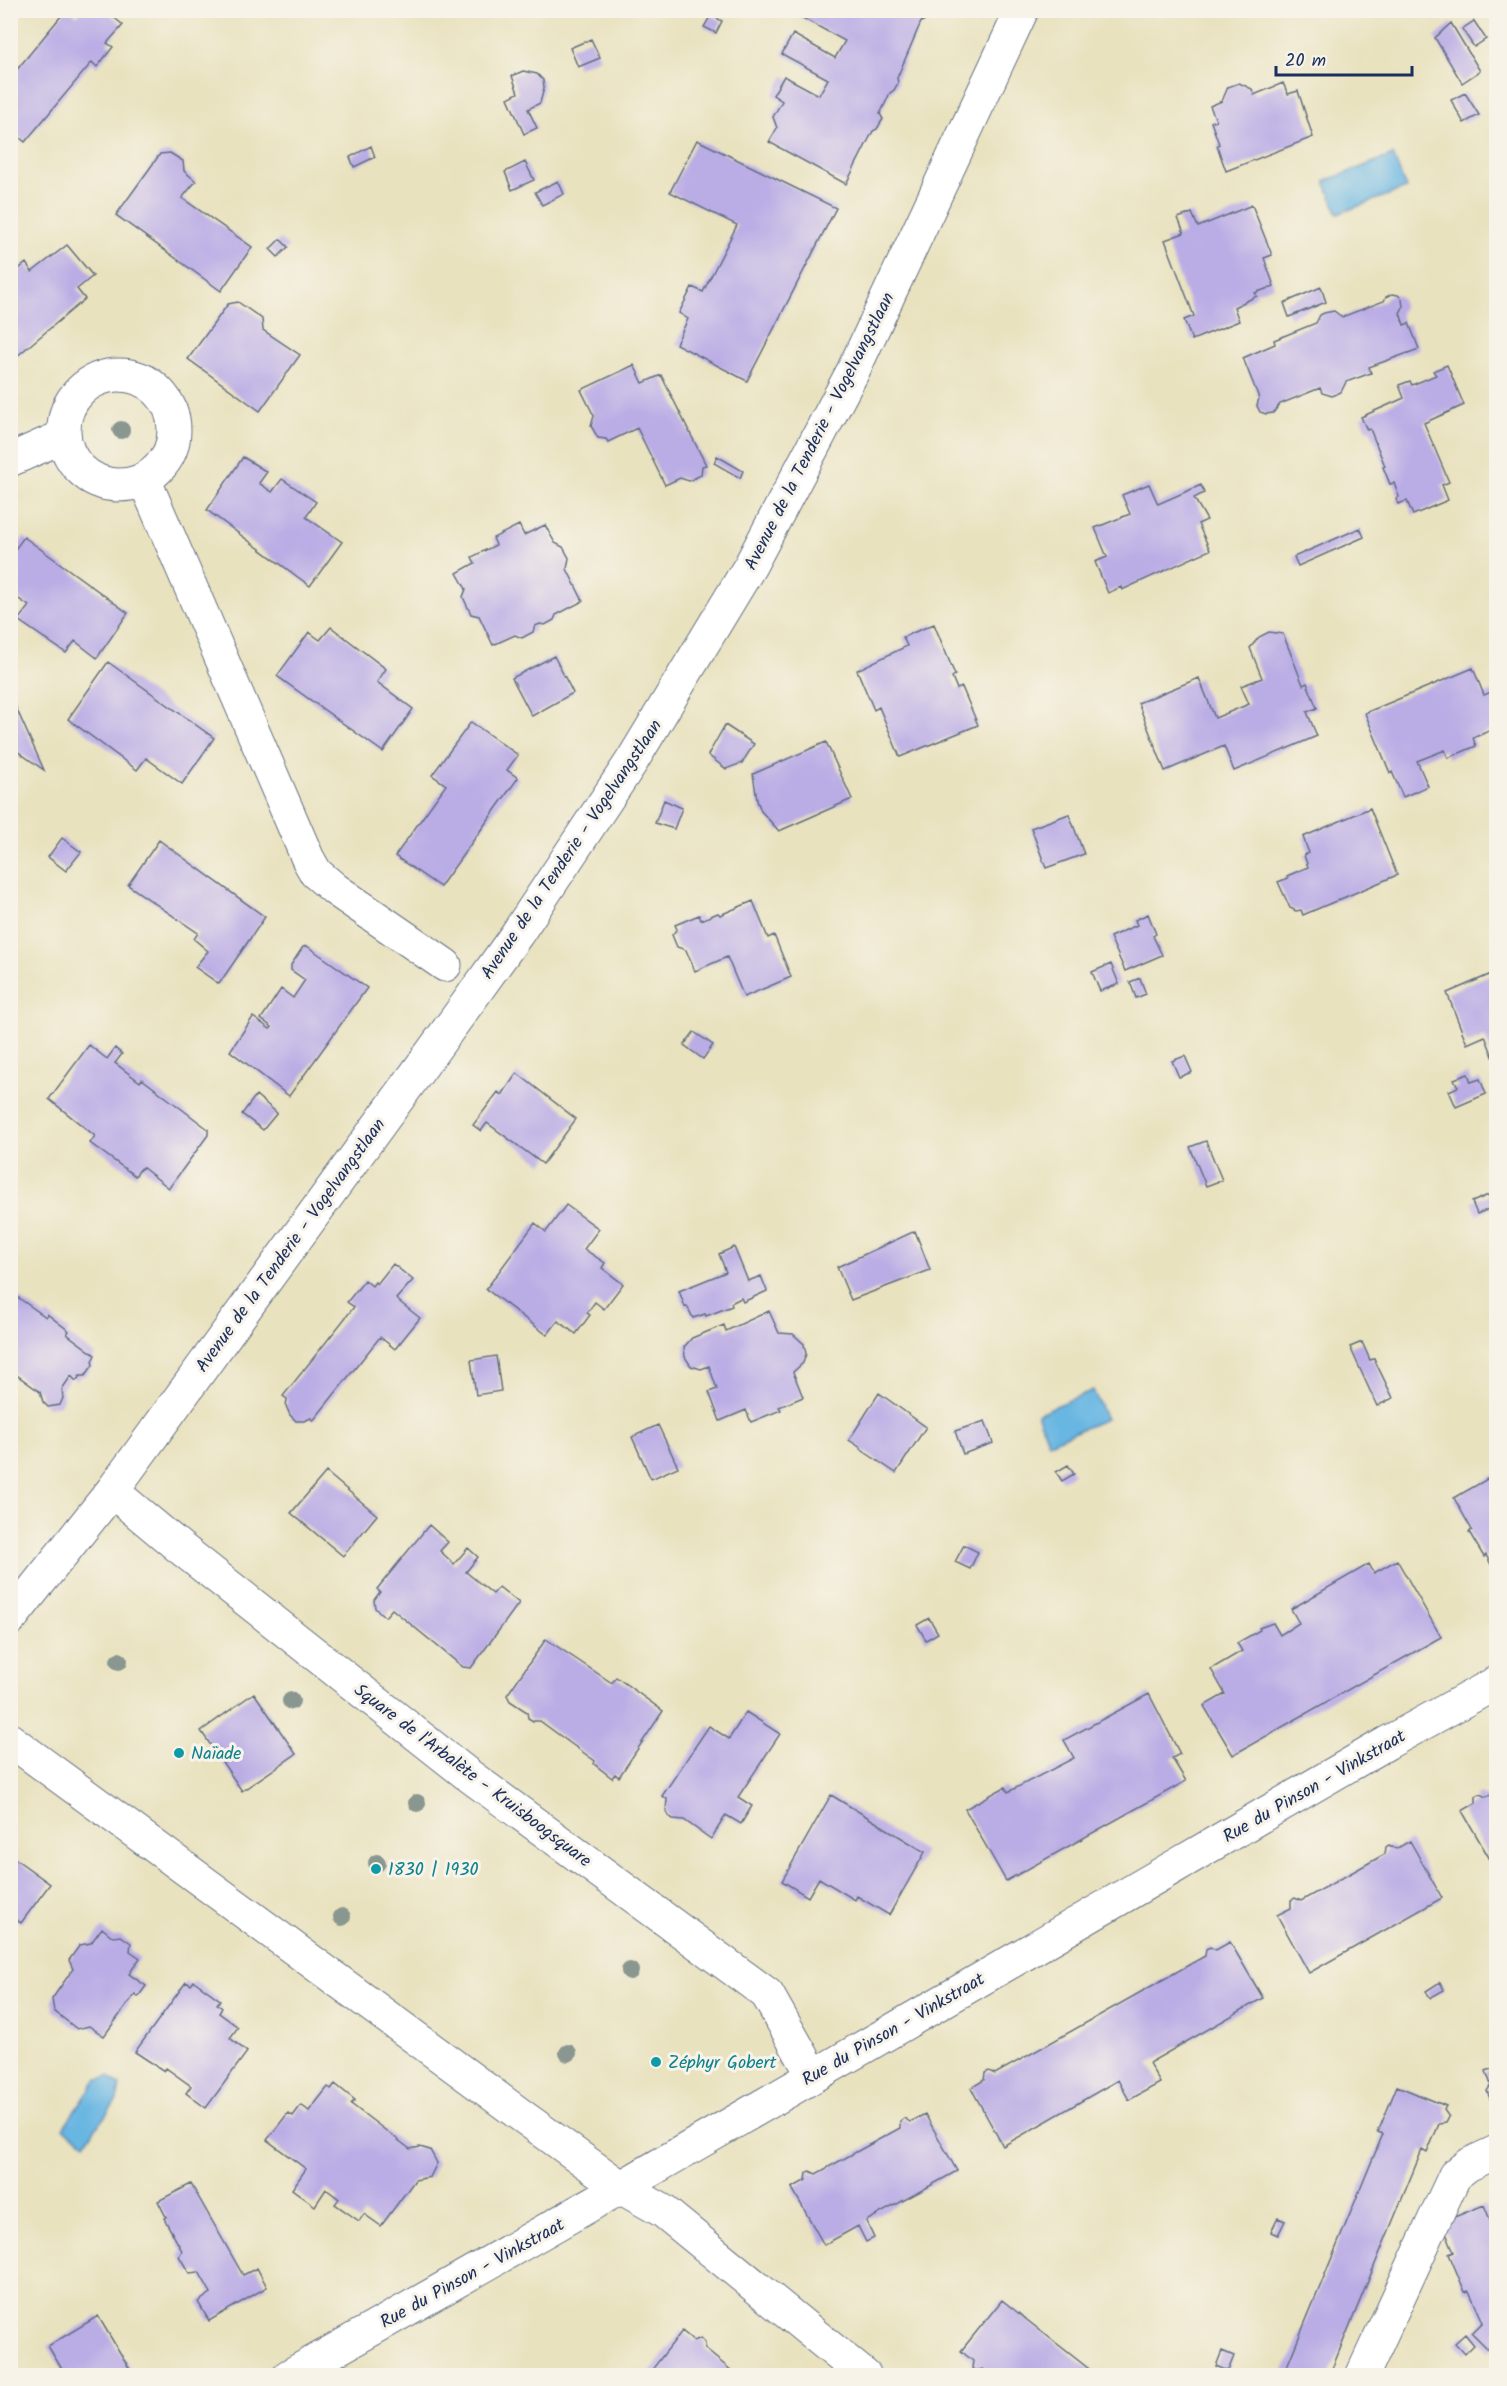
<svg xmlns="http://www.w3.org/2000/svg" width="1507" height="2386" viewBox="0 0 1507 2386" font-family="Kalam,sans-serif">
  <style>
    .water { fill: #68b6e2; stroke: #4272a0; stroke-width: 1.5 }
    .building { fill: #baace5 }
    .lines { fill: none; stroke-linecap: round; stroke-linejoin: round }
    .minor-casing { stroke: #636e80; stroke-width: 35 }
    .minor { stroke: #fff; stroke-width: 33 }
    .tree { fill: #8a9790 }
    .culture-dot { fill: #0f9aa8; stroke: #f7f3e8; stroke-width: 2 }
    .labels { text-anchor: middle; stroke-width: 6; stroke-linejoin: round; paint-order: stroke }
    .street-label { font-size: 18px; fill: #1b2f5e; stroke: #f7f3e8 }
    .culture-label { font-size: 18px; fill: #0d838f; stroke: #f7f3e8; text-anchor: start }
  </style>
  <rect width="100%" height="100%" fill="#f7f3e8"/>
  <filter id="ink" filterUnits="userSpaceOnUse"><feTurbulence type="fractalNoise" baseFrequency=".0167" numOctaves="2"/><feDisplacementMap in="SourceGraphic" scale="12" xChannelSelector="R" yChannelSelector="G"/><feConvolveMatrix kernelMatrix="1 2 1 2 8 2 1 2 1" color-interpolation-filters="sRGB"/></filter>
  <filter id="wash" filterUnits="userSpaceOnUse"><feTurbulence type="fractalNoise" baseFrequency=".008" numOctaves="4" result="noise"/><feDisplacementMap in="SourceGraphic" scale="24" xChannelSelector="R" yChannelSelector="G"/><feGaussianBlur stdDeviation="1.35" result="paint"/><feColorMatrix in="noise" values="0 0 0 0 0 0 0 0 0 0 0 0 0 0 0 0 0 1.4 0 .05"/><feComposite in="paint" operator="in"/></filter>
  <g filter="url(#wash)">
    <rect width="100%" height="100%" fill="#e9e2bf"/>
    <!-- water -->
    <path class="water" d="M 1393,155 L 1406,188 L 1338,214 L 1325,181 Z
      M 1093,1390 L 1106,1419 L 1049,1443 L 1037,1414 Z
      M 109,2076 L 120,2086 L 117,2100 L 85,2143 L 63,2128 L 96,2080 Z"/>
    <g id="blocks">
      <!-- building -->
      <path class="building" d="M 66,10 L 71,10 L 77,16 L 82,10 L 105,10 L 123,25 L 107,43 L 113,47 L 97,67 L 92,62 L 25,142 L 10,130 L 10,78 Z
        M 788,10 L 827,10 L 835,15 L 837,10 L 934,10 L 931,17 L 921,22 L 897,78 L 898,83 L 894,90 L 890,93 L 882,110 L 880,114 L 883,119 L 877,129 L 873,131 L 846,184 L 769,142 L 777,128 L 773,117 L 782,101 L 773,95 L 784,76 L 819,95 L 828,79 L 782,54 L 793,34 L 835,58 L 845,41 Z
        M 711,15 L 722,21 L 716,33 L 704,27 Z
        M 1474,21 L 1486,39 L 1474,47 L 1462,29 Z
        M 1451,23 L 1480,71 L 1462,83 L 1435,38 Z
        M 591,39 L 600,58 L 578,67 L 570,48 Z
        M 523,71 L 537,74 L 543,80 L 544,88 L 540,103 L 528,109 L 537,128 L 524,134 L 508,98 L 518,93 L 512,76 Z
        M 1239,83 L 1252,89 L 1254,95 L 1283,83 L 1288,94 L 1298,91 L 1313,137 L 1226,171 L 1217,146 L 1219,144 L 1211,122 L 1216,120 L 1210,106 L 1222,101 L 1228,87 Z
        M 1465,93 L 1479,115 L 1464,123 L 1451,100 Z
        M 697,140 L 836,208 L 747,381 L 676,344 L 688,319 L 679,313 L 692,287 L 703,292 L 737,225 L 670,192 Z
        M 371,146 L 375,157 L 354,167 L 350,157 Z
        M 170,153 L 183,161 L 184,171 L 196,181 L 182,198 L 252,247 L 221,291 L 116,215 L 160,154 Z
        M 525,162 L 534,180 L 512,190 L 505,172 Z
        M 558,181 L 564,194 L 542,205 L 535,192 Z
        M 1252,205 L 1272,255 L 1264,258 L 1274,286 L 1255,293 L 1257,296 L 1234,307 L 1239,321 L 1192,340 L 1184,320 L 1194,316 L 1165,240 L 1184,233 L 1178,218 L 1192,213 L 1198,227 Z
        M 280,239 L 288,247 L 278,257 L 270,249 Z
        M 67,245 L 93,276 L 77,289 L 85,299 L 10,362 L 10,290 L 16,286 L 10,276 L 26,263 L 32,272 Z
        M 1321,287 L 1326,302 L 1289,317 L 1284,303 Z
        M 1392,294 L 1398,295 L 1402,299 L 1403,307 L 1400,313 L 1404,325 L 1409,323 L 1419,349 L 1369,367 L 1371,373 L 1346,382 L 1341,392 L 1332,396 L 1322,393 L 1320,388 L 1280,404 L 1273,413 L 1266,414 L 1260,412 L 1257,406 L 1259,398 L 1243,358 L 1275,344 L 1274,340 L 1316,323 L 1320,315 L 1324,313 L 1334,311 L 1342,317 L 1384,301 L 1386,297 Z
        M 238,302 L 262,319 L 263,330 L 300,355 L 260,411 L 188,359 L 228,304 Z
        M 634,365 L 643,383 L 661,375 L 706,465 L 702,466 L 701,475 L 689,481 L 680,478 L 665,485 L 637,428 L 608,442 L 606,439 L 598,438 L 591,426 L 594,416 L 581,390 Z
        M 1447,365 L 1464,405 L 1424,423 L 1449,482 L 1442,485 L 1448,500 L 1413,515 L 1407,501 L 1398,504 L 1396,499 L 1399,497 L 1394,483 L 1390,484 L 1383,467 L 1385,466 L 1370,429 L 1367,430 L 1361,417 L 1404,398 L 1399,385 L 1410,381 L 1412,385 L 1436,375 L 1433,371 Z
        M 717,456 L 743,471 L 740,478 L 714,463 Z
        M 243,457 L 267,472 L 259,483 L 272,492 L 282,479 L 316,502 L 306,517 L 342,542 L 310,586 L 207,510 Z
        M 1149,484 L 1158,504 L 1201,485 L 1204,493 L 1194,498 L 1207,520 L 1198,524 L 1210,550 L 1122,590 L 1121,587 L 1108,593 L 1095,562 L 1107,557 L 1095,528 L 1130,514 L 1122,495 Z
        M 519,525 L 524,535 L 545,525 L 555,543 L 563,547 L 569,558 L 567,569 L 583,601 L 556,615 L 554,620 L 545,625 L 540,624 L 535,626 L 533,632 L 522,638 L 515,635 L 493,645 L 479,616 L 471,614 L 463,597 L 466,589 L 457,573 L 475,563 L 472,557 L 496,545 L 493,538 Z
        M 1360,528 L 1364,537 L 1298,566 L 1294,557 Z
        M 24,537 L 128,613 L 97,658 L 75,641 L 66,653 L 18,620 L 29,606 L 10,593 L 10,556 Z
        M 934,624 L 955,675 L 952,677 L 957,689 L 962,687 L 978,725 L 900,757 L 879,707 L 874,710 L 857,670 L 907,646 L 903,637 Z
        M 331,627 L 386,669 L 377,682 L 413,709 L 383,752 L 277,676 L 309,632 L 320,640 Z
        M 1269,632 L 1283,634 L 1303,685 L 1307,683 L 1317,708 L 1307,712 L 1317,736 L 1234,771 L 1224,746 L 1165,771 L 1138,703 L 1199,678 L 1215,718 L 1249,704 L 1241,686 L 1262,678 L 1250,648 L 1259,637 Z
        M 554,656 L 573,693 L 532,716 L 512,678 Z
        M 108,662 L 214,738 L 182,784 L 146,758 L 137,770 L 68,719 Z
        M 1473,668 L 1484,695 L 1496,690 L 1496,728 L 1473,738 L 1476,746 L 1448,758 L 1445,750 L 1417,761 L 1428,786 L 1403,797 L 1392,772 L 1390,773 L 1365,713 Z
        M 13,701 L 44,770 L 10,746 L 10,704 Z
        M 471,722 L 518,755 L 507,770 L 518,778 L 440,887 L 395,856 L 446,785 L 432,775 Z
        M 725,725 L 754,744 L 742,763 L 726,769 L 708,755 Z
        M 826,742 L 852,799 L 779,831 L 761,811 L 757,800 L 753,774 Z
        M 664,800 L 682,808 L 674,829 L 655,823 Z
        M 1370,808 L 1397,875 L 1303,915 L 1301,910 L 1296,911 L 1290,908 L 1278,882 L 1288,878 L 1287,876 L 1308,867 L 1304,855 L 1309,853 L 1303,837 Z
        M 1069,814 L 1084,854 L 1046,868 L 1031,828 Z
        M 62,838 L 81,852 L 66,871 L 48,857 Z
        M 159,840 L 265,917 L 219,984 L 195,967 L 208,951 L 194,939 L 198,933 L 128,885 Z
        M 753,901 L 768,938 L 774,935 L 791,977 L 744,997 L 727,957 L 695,971 L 686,950 L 677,947 L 672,935 L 677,929 L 675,925 L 699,915 L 701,920 L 718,913 L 720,915 Z
        M 1148,914 L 1156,934 L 1153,936 L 1162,955 L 1125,971 L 1110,937 L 1137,925 L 1135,920 Z
        M 307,946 L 367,988 L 289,1096 L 230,1051 L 253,1017 L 270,1029 L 272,1027 L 261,1019 L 281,989 L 293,998 L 305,980 L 291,970 L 291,965 L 303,947 Z
        M 1111,964 L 1119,984 L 1100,991 L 1092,972 Z
        M 1496,972 L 1496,1058 L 1494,1059 L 1485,1036 L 1467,1044 L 1447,993 Z
        M 1140,978 L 1146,994 L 1136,998 L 1130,982 Z
        M 694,1032 L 713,1045 L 703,1059 L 684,1045 Z
        M 89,1045 L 107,1059 L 115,1048 L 122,1054 L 115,1063 L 140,1082 L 142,1079 L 208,1129 L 208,1135 L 169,1188 L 142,1167 L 135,1176 L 90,1143 L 95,1136 L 49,1099 Z
        M 1185,1056 L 1192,1072 L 1179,1077 L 1172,1061 Z
        M 517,1073 L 576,1119 L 543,1164 L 487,1123 L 481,1131 L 473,1125 L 498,1092 L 502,1095 Z
        M 1468,1074 L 1471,1082 L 1480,1079 L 1486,1094 L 1456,1107 L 1449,1091 L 1458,1087 L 1454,1079 Z
        M 256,1095 L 277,1113 L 263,1130 L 242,1114 Z
        M 1206,1141 L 1222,1180 L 1206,1186 L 1190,1147 Z
        M 1496,1187 L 1496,1206 L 1477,1214 L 1472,1202 L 1493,1193 L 1491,1189 Z
        M 566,1205 L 599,1229 L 584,1249 L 605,1263 L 602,1268 L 623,1284 L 604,1309 L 595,1302 L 587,1313 L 590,1315 L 576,1334 L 558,1321 L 547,1335 L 486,1289 L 535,1223 L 546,1232 Z
        M 915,1231 L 930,1270 L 851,1300 L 837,1267 Z
        M 734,1247 L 748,1281 L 761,1276 L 767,1291 L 743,1302 L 741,1298 L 731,1303 L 732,1306 L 706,1316 L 705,1314 L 693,1318 L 687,1306 L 685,1307 L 679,1291 L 726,1272 L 719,1254 Z
        M 393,1264 L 413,1280 L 396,1299 L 420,1318 L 395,1349 L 380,1337 L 313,1421 L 311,1418 L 304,1421 L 296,1421 L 290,1415 L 286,1406 L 287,1399 L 283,1396 L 354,1307 L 347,1302 L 365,1280 L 372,1286 L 375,1282 L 377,1284 Z
        M 10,1292 L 46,1317 L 47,1314 L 69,1331 L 67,1334 L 95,1355 L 92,1361 L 93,1365 L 85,1376 L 80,1376 L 76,1381 L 71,1376 L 62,1389 L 63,1398 L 60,1405 L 48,1407 L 43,1402 L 40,1392 L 10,1370 Z
        M 769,1311 L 779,1333 L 793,1334 L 804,1344 L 806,1354 L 803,1363 L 793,1372 L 803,1397 L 779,1407 L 781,1410 L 751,1422 L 746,1410 L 720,1421 L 709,1392 L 717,1389 L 709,1366 L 701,1369 L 691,1366 L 685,1357 L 684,1347 L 692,1338 L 724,1325 L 726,1331 Z
        M 1362,1342 L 1370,1360 L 1374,1359 L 1393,1398 L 1377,1406 L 1350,1347 Z
        M 496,1356 L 501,1391 L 476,1395 L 471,1360 Z
        M 879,1393 L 926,1427 L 896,1473 L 860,1449 L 861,1448 L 849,1440 Z
        M 985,1421 L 993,1443 L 963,1454 L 955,1431 Z
        M 658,1425 L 678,1467 L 651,1479 L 632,1437 Z
        M 1068,1465 L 1074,1474 L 1062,1481 L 1056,1472 Z
        M 326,1472 L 377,1515 L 343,1556 L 291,1513 Z
        M 1496,1474 L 1496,1574 L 1486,1555 L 1484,1557 L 1469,1532 L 1472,1530 L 1454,1498 Z
        M 429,1525 L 448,1542 L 440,1551 L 454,1564 L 468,1548 L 478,1557 L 466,1572 L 493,1594 L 499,1587 L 519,1603 L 471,1668 L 463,1667 L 392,1609 L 385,1617 L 375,1608 L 374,1600 L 380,1592 L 377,1589 Z
        M 964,1545 L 978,1552 L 970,1569 L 955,1562 Z
        M 1397,1560 L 1441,1637 L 1233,1755 L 1204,1706 L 1225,1694 L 1211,1669 L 1242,1651 L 1237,1643 L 1260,1630 L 1259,1628 L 1273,1623 L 1280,1635 L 1299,1623 L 1291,1609 L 1369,1564 L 1374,1573 Z
        M 929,1618 L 938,1633 L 926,1640 L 917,1625 Z
        M 546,1639 L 612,1683 L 616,1677 L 663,1711 L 619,1777 L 615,1774 L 612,1778 L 594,1764 L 595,1761 L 570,1743 L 540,1721 L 533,1721 L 528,1718 L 527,1712 L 510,1701 L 507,1695 Z
        M 254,1693 L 296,1754 L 242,1791 L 201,1731 Z
        M 1149,1694 L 1180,1754 L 1172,1758 L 1186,1781 L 1006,1881 L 965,1809 L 1005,1787 L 1008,1792 L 1074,1758 L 1064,1740 Z
        M 746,1712 L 780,1734 L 738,1797 L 752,1806 L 741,1824 L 726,1815 L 711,1839 L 684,1820 L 673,1819 L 668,1816 L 666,1811 L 667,1799 L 662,1796 L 709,1726 L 729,1739 Z
        M 1496,1792 L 1496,1867 L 1495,1868 L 1462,1811 L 1476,1803 L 1476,1796 L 1480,1794 L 1486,1797 Z
        M 831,1795 L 925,1852 L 889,1915 L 857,1896 L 855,1900 L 819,1878 L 808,1897 L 782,1881 Z
        M 1410,1841 L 1442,1898 L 1309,1973 L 1277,1915 L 1291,1908 L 1291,1900 L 1295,1898 L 1301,1901 L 1385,1854 L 1386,1847 L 1389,1845 L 1396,1849 Z
        M 10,1855 L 50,1884 L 21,1923 L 10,1916 Z
        M 102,1928 L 113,1937 L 121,1936 L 131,1943 L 130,1951 L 140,1958 L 129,1974 L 146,1986 L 138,1997 L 135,1994 L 104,2036 L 89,2026 L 77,2029 L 54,2011 L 52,1999 L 73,1969 L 69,1960 L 80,1945 L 91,1943 Z
        M 1230,1942 L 1263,1998 L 1149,2063 L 1160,2083 L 1129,2100 L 1118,2080 L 1003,2146 L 971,2088 L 984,2080 L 985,2073 L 989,2071 L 995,2074 L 1205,1956 L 1206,1949 L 1210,1947 L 1216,1950 Z
        M 194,1981 L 220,2000 L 217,2004 L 222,2008 L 219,2013 L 238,2027 L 230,2038 L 247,2052 L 206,2108 L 186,2093 L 191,2086 L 166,2068 L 164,2071 L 135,2052 L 186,1982 L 191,1985 Z
        M 1440,1982 L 1444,1990 L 1430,1998 L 1426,1991 Z
        M 1496,2067 L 1496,2107 L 1493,2106 L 1487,2091 L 1491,2085 L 1486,2071 Z
        M 335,2084 L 355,2100 L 351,2104 L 410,2149 L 420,2147 L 430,2150 L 437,2163 L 430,2177 L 415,2180 L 381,2226 L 364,2214 L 359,2221 L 335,2204 L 339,2199 L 326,2189 L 315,2206 L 292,2189 L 306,2169 L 267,2140 L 288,2113 L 293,2116 L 301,2105 L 309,2111 L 328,2087 L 331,2089 Z
        M 1397,2086 L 1446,2106 L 1444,2110 L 1449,2117 L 1446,2123 L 1439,2124 L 1427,2153 L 1422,2150 L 1329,2376 L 1283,2376 L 1383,2134 L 1378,2132 Z
        M 925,2114 L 957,2171 L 866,2221 L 874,2238 L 866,2242 L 858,2226 L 824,2245 L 792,2188 L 806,2180 L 807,2173 L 810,2171 L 816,2174 L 900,2128 L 900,2121 L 904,2118 L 910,2122 Z
        M 191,2184 L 243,2275 L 257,2268 L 267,2287 L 209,2321 L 198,2302 L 211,2293 L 199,2272 L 189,2273 L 179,2256 L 182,2251 L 164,2218 L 166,2217 L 158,2201 Z
        M 1484,2205 L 1496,2235 L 1496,2345 L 1490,2351 L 1472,2333 L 1483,2322 L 1469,2291 L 1465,2292 L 1449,2254 L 1454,2252 L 1442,2222 Z
        M 1278,2218 L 1285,2221 L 1278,2235 L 1271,2232 Z
        M 1002,2300 L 1032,2324 L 1098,2376 L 991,2376 L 983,2369 L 975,2371 L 972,2368 L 973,2361 L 961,2351 Z
        M 98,2316 L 131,2371 L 123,2376 L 66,2376 L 48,2346 Z
        M 682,2331 L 694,2341 L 701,2338 L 705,2342 L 705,2349 L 738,2376 L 647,2376 Z
        M 1465,2334 L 1474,2345 L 1465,2354 L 1455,2343 Z
        M 1222,2351 L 1234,2356 L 1228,2371 L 1216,2366 Z"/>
    </g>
  </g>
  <g filter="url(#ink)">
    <use href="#blocks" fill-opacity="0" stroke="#636e80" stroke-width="1.5"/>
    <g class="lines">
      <!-- minor casing -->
      <g class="minor-casing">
        <path id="minor" d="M64 430a55 55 0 1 1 110 0a55 55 0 1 1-110 0Z
          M 10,460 L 64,436
          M 144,479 L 308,859 L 316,873 L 336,890 L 445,965
          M 112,1491 L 178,1546 L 467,1774 L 767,1994 L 813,2075
          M 10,1619 L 112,1491 L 464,1008 L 517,934 L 632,761 L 750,566 L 853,371 L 1022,10
          M 10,1740 L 522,2116 L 622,2188 L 663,2211 L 865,2376
          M 289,2376 C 657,2169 1022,1955 1387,1743 L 1496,1683
          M 1362,2376 L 1455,2175 L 1468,2165 L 1496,2152"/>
      </g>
      <!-- minor -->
      <use href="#minor" class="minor"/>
    </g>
    <!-- trees -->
    <g class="tree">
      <circle cx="121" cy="430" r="9"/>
      <circle cx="119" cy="1661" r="9"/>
      <circle cx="291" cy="1701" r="9"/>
      <circle cx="417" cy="1803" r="9"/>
      <circle cx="377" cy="1863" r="9"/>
      <circle cx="342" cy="1917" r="9"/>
      <circle cx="630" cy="1971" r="9"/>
      <circle cx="568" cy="2053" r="9"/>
    </g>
  </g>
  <!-- markers -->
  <g class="culture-dot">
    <circle cx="179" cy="1753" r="6"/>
    <circle cx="376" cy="1869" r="6"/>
    <circle cx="656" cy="2062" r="6"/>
  </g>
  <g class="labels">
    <!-- street labels -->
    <g class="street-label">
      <text transform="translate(819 431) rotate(-63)" y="6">Avenue de la Tenderie - Vogelvangstlaan</text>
      <text transform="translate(571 849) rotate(-56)" y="6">Avenue de la Tenderie - Vogelvangstlaan</text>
      <text transform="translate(290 1245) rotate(-54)" y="6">Avenue de la Tenderie - Vogelvangstlaan</text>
      <text transform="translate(473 1775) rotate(37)" y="6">Square de l'Arbalète - Kruisboogsquare</text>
      <text transform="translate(1314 1786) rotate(-30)" y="6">Rue du Pinson - Vinkstraat</text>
      <text transform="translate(893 2029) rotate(-30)" y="6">Rue du Pinson - Vinkstraat</text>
      <text transform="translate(472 2273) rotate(-29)" y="6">Rue du Pinson - Vinkstraat</text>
    </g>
    <!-- culture labels -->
    <g class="culture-label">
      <text x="191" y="1759">Naïade</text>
      <text x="388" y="1875">1830 | 1930</text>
      <text x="668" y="2068">Zéphyr Gobert</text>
    </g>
  </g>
  <!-- margin -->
  <rect width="1507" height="2386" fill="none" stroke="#f7f3e8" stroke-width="36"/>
  <!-- scale -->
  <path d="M1276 66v9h136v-9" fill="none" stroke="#1b2f5e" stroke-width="3"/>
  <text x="1285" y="66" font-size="18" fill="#1b2f5e" stroke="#f7f3e8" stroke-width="4.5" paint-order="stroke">20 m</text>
</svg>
